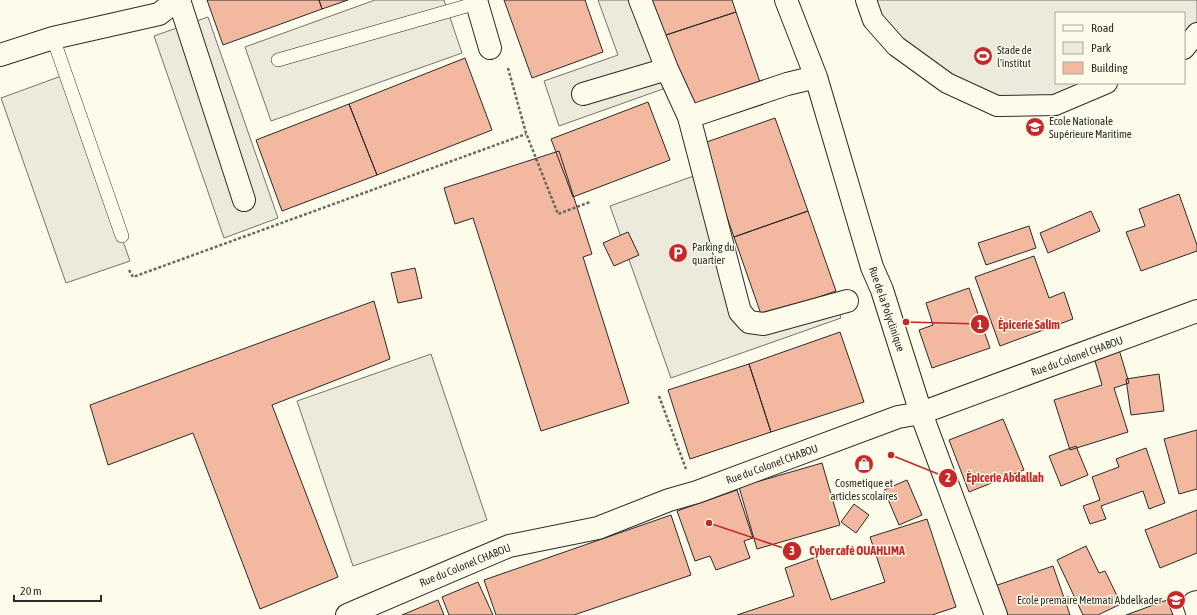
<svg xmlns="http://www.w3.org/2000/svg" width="1197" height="615" viewBox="0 0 1197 615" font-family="'Asap Condensed',sans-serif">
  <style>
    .green { fill: #ecebdb; stroke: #74746e }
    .parking { fill: #eceadb; stroke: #74746e }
    .building { fill: #f2b8a0; stroke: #2b2b2b }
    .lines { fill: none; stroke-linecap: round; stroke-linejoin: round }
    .service-casing { stroke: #2b2b2b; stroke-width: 14 }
    .pedestrian-casing { stroke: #2b2b2b; stroke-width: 22 }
    .minor-casing { stroke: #2b2b2b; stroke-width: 24 }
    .path { stroke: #6a6964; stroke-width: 2.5; stroke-dasharray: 3 2; stroke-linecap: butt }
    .service { stroke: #fdfbea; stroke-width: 13 }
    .pedestrian { stroke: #fdfbea; stroke-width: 20 }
    .minor { stroke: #fdfbea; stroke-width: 22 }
    .labels { text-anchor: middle; stroke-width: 3; stroke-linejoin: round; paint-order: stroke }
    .poi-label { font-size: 11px; fill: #2b2b2b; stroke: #fdfbea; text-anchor: start }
    .street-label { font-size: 11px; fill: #2b2b2b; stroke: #fdfbea }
    .leader { fill: none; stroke: #c62828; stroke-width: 1.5 }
    .callout-dot { fill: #c62828; stroke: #fdfbea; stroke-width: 1.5 }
    .mark-label { font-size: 12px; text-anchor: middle; font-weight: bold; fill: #fff }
    .callout-label { font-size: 12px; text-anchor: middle; font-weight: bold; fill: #c62828; stroke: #fdfbea; stroke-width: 3; stroke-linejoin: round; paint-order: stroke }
  </style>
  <rect width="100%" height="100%" fill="#fdfbea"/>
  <!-- green -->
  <path class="green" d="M 866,0 L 1197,0 L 1197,33 L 1184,49 L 1184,13 L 1056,13 L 1056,83 L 1107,83 L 1057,105 L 997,106 L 896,46 Z"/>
  <!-- parking -->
  <path class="parking" d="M 375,0 L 444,0 L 462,53 L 271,121 L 245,47 Z
    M 598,0 L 644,0 L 674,85 L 559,126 L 544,81 L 618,55 Z
    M 208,17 L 278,218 L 224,238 L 154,36 Z
    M 64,75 L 130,261 L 66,283 L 1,98 Z
    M 702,173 L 757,328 L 835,299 L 841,318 L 671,378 L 610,206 Z
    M 431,354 L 487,520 L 353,566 L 297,401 Z"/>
  <!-- building -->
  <path class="building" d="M 207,0 L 319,0 L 322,9 L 223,45 Z
    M 319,0 L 348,0 L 322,9 Z
    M 504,0 L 585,0 L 603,52 L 532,78 Z
    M 651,0 L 732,0 L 736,12 L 663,36 Z
    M 736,12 L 761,85 L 688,111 L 663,36 Z
    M 465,58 L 492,130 L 377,175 L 349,104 Z
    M 648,102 L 670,160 L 573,197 L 551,139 Z
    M 349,104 L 377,175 L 282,211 L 256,140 Z
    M 775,118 L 808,211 L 734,237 L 701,144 Z
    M 559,151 L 592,254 L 583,257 L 629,403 L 541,431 L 473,218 L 455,224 L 444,188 Z
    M 1179,194 L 1197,245 L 1197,251 L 1141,271 L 1126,232 L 1145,226 L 1139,209 Z
    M 808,211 L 836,291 L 762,317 L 734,237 Z
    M 1091,211 L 1100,231 L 1048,253 L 1040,233 Z
    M 1029,226 L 1036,248 L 986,265 L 978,243 Z
    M 628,232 L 639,255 L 614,266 L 603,243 Z
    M 1034,256 L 1049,298 L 1064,292 L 1073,319 L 1000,346 L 975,277 Z
    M 415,268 L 422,298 L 398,303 L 391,273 Z
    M 969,288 L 990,348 L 932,368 L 919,330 L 933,325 L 926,303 Z
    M 374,301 L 390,359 L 272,405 L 338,577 L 260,609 L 193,433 L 108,465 L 90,405 Z
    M 840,332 L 864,402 L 771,432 L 749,364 Z
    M 1118,346 L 1129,383 L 1114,388 L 1128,432 L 1070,450 L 1054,400 L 1102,385 L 1093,354 Z
    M 749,364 L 771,432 L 690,459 L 668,390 Z
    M 1159,374 L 1164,411 L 1131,415 L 1126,379 Z
    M 1003,419 L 1024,470 L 969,492 L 949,440 Z
    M 1197,430 L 1197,489 L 1179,494 L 1164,439 Z
    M 1076,446 L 1088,475 L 1061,486 L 1049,456 Z
    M 1146,448 L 1165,503 L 1149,509 L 1143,491 L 1101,506 L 1106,519 L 1090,524 L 1083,506 L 1100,500 L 1092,477 L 1119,467 L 1116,459 Z
    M 822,463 L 840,525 L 757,549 L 739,487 Z
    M 907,480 L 922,515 L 899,525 L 884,490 Z
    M 737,490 L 753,538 L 744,541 L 750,558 L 716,570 L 710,556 L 695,561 L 677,511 Z
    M 854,504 L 869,515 L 856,533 L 841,522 Z
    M 1197,510 L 1197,553 L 1160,568 L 1145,530 Z
    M 671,515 L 691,575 L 574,615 L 496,615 L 484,580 Z
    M 927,519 L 956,607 L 932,615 L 737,615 L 794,596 L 785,568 L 816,557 L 831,600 L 885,582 L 870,537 Z
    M 1086,546 L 1099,573 L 1105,571 L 1121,604 L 1098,615 L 1083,615 L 1057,560 Z
    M 1053,566 L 1070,615 L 988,615 L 980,591 Z
    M 478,582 L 493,615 L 449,615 L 442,597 Z
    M 438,600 L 444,615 L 402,615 Z
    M 1167,600 L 1173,615 L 1126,615 Z"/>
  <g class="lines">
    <!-- service casing -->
    <g class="service-casing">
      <path id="service" d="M 53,38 L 122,236
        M 278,60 L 477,3"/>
    </g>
    <!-- pedestrian casing -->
    <g class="pedestrian-casing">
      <path id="pedestrian" d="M 866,0 L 873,20 L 896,46 L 947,83 L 997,106 L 1055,105 L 1107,83
        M 1184,49 L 1197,33"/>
    </g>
    <!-- minor casing -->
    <g class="minor-casing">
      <path id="minor" d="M 179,0 L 244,200
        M 476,0 L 490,48
        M 640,0 L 667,69 L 689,117 L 740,312 L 749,322 L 764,324 L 847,301
        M 786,0 L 816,77 L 872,267 L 882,290 L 921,413 L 996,615
        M 0,55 L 53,38 L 159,14 L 177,0
        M 583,94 L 667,69
        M 689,117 L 787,84 L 816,77
        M 1197,602 L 1194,603 L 1197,612
        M 347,615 L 509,546 L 598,528 L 669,500 L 697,492 L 898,417 L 921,413 L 1197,311"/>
    </g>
    <!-- path -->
    <path class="path" d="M 508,68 L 526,133 L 558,214 L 590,202
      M 129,270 L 133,277 L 526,134
      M 659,396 L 686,469"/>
    <!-- service -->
    <use href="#service" class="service"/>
    <!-- pedestrian -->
    <use href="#pedestrian" class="pedestrian"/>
    <!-- minor -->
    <use href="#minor" class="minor"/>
  </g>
  <!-- icons -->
  <defs>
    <g id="stadium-disc" transform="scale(1)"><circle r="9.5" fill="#c62828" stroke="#fdfbea"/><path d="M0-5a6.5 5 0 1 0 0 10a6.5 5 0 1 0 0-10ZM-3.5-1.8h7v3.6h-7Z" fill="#fff"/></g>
    <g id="university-disc" transform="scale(1)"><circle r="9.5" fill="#c62828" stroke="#fdfbea"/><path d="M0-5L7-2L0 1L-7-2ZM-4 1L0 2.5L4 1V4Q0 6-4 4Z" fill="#fff"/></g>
    <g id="parking-disc" transform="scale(1)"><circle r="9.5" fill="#c62828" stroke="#fdfbea"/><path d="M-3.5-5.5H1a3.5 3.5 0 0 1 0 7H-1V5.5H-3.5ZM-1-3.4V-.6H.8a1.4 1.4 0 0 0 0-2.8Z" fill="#fff"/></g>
    <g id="shop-disc" transform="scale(1)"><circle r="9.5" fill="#c62828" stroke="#fdfbea"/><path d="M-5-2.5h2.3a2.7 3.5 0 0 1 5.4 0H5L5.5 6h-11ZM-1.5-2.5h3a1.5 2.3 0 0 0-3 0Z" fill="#fff"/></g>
    <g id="school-disc" transform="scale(1)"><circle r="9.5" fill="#c62828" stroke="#fdfbea"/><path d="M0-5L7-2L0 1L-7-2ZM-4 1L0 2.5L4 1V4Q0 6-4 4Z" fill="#fff"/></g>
  </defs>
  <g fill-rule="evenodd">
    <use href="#stadium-disc" x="983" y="56"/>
    <use href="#university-disc" x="1035" y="127"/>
    <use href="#parking-disc" x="678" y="253"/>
    <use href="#shop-disc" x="864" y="464"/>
    <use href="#school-disc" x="1176" y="600"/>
  </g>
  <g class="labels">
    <!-- poi labels -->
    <g class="poi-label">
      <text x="997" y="54">Stade de<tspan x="997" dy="13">l'institut</tspan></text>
      <text x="1049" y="125">Ecole Nationale<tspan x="1049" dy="13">Supérieure Maritime</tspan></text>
      <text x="692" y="251">Parking du<tspan x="692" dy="13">quartier</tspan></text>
      <text x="864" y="487" text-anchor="middle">Cosmetique et<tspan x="864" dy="13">articles scolaires</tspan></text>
      <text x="1162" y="604" text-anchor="end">Ecole premaire Metmati Abdelkader</text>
    </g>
    <!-- street labels -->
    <g class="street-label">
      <text transform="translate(887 309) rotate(71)" y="4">Rue de la Polyclinique</text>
      <text transform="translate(1077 356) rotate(-20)" y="4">Rue du Colonel CHABOU</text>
      <text transform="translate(772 464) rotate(-20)" y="4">Rue du Colonel CHABOU</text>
      <text transform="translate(465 565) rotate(-22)" y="4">Rue du Colonel CHABOU</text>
    </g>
  </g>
  <!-- callouts -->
  <path class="leader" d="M906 322L980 324M891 455L948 478M709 523L792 551"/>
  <g class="callout-dot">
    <circle cx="906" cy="322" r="4"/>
    <circle cx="891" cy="455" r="4"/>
    <circle cx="709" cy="523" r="4"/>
    <circle cx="980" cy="324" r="10"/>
    <circle cx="948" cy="478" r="10"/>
    <circle cx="792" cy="551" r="10"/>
  </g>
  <g class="mark-label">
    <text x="980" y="329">1</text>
    <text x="948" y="482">2</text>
    <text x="792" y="555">3</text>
  </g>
  <g class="callout-label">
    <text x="1029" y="329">Épicerie Salim</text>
    <text x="1005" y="482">Épicerie Abdallah</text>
    <text x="857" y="555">Cyber café OUAHLIMA</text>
  </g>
  <!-- legend -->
  <rect x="1055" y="12" width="130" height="72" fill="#fdfbea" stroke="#a9a89e"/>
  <rect x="1063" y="25" width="20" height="6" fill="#fdfbea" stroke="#a9a89e"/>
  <text x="1091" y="32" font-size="12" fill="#2b2b2b">Road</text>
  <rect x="1063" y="42" width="20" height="12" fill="#ecebdb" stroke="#a9a89e"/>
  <text x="1091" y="52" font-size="12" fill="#2b2b2b">Park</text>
  <rect x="1063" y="62" width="20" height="12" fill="#f2b8a0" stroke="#a9a89e"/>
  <text x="1091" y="72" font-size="12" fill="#2b2b2b">Building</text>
  <!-- scale -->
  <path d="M14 595v6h87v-6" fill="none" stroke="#2b2b2b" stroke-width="2"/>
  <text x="20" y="595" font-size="12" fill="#2b2b2b" stroke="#fdfbea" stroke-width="3" paint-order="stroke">20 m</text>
</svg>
